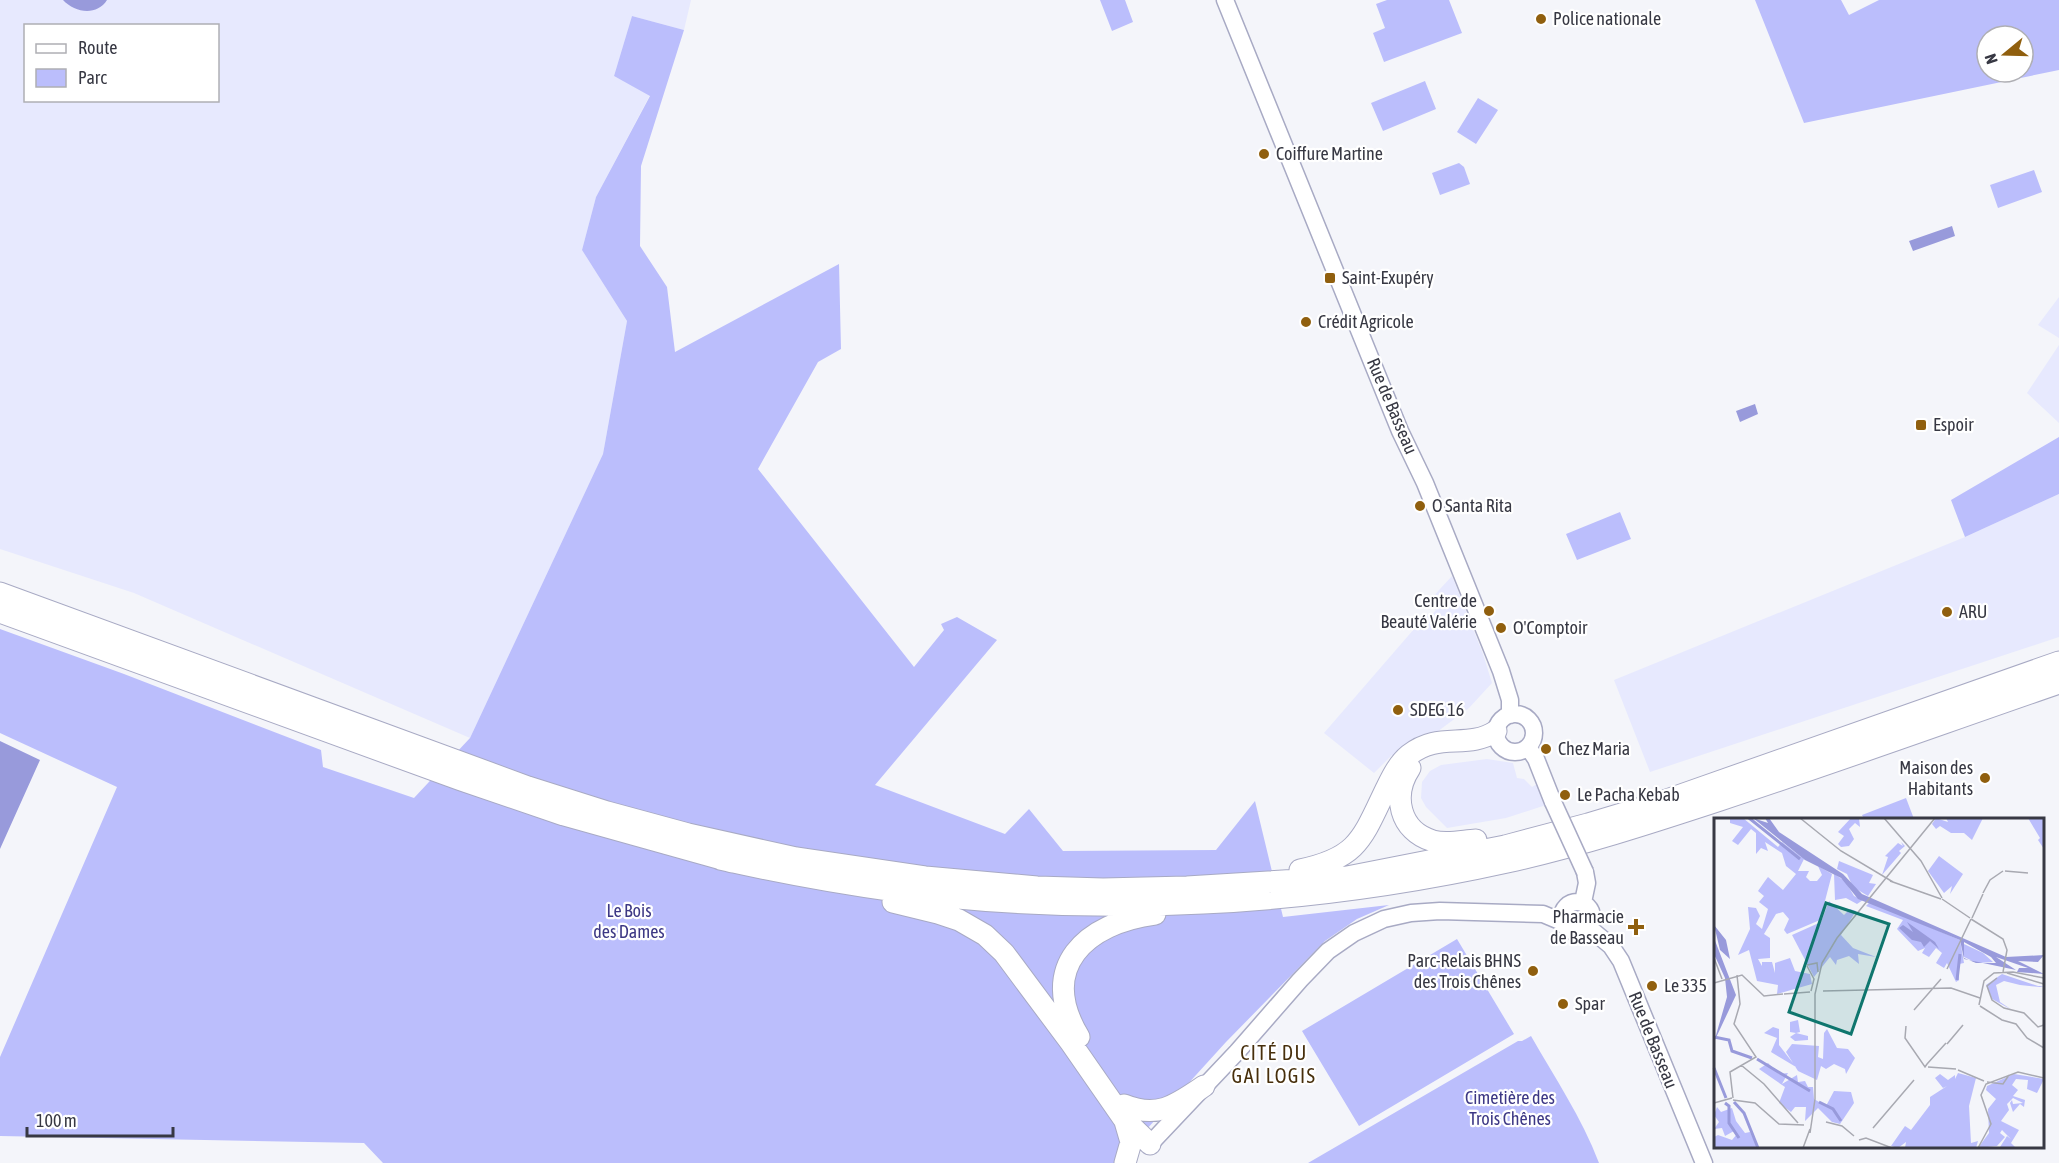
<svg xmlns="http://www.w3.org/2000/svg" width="2059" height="1163" viewBox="0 0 2059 1163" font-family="'Asap Condensed',sans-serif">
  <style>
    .built { fill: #e7e9fe; fill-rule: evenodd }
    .green { fill: #bbbefc; fill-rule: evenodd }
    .water { fill: #989adb }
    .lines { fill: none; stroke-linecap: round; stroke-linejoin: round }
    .secondary-casing { stroke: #a8aac4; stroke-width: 19 }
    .highway-casing { stroke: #a8aac4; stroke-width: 23 }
    .secondary { stroke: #fff; stroke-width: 16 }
    .highway { stroke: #fff; stroke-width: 21 }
    .secondary-bridge-casing { stroke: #a8aac4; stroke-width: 19; stroke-linecap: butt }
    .secondary-bridge { stroke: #fff; stroke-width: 16 }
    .poi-dot { fill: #905f0e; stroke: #fff; stroke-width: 2 }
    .labels { text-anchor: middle; stroke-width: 4.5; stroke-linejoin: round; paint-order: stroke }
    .poi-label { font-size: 18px; fill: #373843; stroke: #fff; text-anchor: start }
    .street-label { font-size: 18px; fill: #373843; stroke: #fff }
    .park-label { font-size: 18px; fill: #3d3885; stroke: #fff }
    .neighbourhood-label { font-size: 20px; letter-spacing: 1.5px; fill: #472f0c; stroke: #fff }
    .inset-river { fill: none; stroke: #989adb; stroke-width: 3 }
    .inset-road { fill: none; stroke: #a8a9b1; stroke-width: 1.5 }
    .view { fill: #0f766e; fill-opacity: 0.15; stroke: #0f766e; stroke-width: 3 }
    .inset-edge { fill: none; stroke: #373843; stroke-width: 3 }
  </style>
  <rect width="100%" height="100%" fill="#f4f5fa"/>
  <!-- built -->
  <path class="built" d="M 0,0 L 691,0 L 684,30 L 632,16 L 614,76 L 650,95 L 596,197 L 582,250 L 627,321 L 603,454 L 470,738 L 134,593 L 0,549 ZM 26,26 L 218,26 L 218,100 L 26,100 Z
    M 2059,297 L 2059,338 L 2038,325 Z
    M 2059,345 L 2059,423 L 2027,393 Z
    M 2059,494 L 2059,637 L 1650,772 L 1614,680 L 1965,537 Z
    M 1452,576 L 1483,654 L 1492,683 L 1469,708 L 1437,732 L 1419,738 L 1395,757 L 1392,755 L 1374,773 L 1324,733 L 1427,614 L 1431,616 L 1436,610 L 1428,602 Z
    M 1487,759 L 1513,763 L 1517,778 L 1524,779 L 1532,787 L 1537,784 L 1546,805 L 1506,818 L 1447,828 L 1426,807 L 1421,798 L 1422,782 L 1430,771 L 1441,765 Z"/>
  <!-- green -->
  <path class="green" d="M 1100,0 L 1125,0 L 1133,22 L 1112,31 Z
    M 1387,0 L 1449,0 L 1462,33 L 1384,62 L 1373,33 L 1385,28 L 1376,4 Z
    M 1755,0 L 1841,0 L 1849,15 L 1879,0 L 2059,0 L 2059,70 L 1804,123 ZM 1987,36 L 2023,36 L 2023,72 L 1987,72 Z
    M 632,16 L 684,30 L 641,166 L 640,246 L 667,287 L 675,352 L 839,264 L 841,349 L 818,362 L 758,469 L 914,667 L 944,630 L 941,624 L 957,617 L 997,640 L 875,785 L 1005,834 L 1029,809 L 1063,851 L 1216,850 L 1255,801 L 1283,917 L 1389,905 L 1357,919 L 1325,941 L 1226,1042 L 1116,1163 L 383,1163 L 364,1143 L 0,1136 L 0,1057 L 117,787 L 0,733 L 0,629 L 124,674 L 321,750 L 323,767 L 414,798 L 470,738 L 603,454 L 627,321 L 582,250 L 596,197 L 650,96 L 614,76 Z
    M 1425,81 L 1436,109 L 1383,131 L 1371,103 Z
    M 1478,98 L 1498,110 L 1476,144 L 1457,132 Z
    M 1459,163 L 1464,167 L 1470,184 L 1440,195 L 1432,173 Z
    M 2034,170 L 2042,192 L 1998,208 L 1990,185 Z
    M 2059,437 L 2059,494 L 1965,537 L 1951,500 Z
    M 1620,512 L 1631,539 L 1577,560 L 1566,534 Z
    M 1906,798 L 1914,819 L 1864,819 L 1862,815 Z
    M 1457,939 L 1514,1034 L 1359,1126 L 1302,1031 Z
    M 1531,1036 C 1555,1078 1582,1118 1599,1163 L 1308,1163 L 1518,1041 L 1522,1041 Z"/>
  <!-- water -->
  <path class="water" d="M 63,0 L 107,0 C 97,16 75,13 63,0 Z
    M 1952,226 L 1955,236 L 1913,251 L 1909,241 Z
    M 1755,404 L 1758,414 L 1740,422 L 1736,411 Z
    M 0,741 L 40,760 L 0,849 Z"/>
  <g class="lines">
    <!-- secondary casing -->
    <g class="secondary-casing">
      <path id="secondary" d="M 1225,0 L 1400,431 L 1425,483 L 1501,671 L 1510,700 L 1510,715
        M1496 733a19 19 0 1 1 38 0a19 19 0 1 1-38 0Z
        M 1528,747 L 1536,759 L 1553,802
        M1562 917a15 15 0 1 1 30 0a15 15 0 1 1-30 0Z
        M 1583,902 L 1587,883 L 1585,872
        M 1588,927 L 1611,946 L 1621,961 L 1704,1163
        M 1150,1144 L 1237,1052 L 1300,980 L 1328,951 L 1354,933 L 1384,919 L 1411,913 L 1440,911 L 1543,914 L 1562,922"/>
    </g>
    <!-- highway casing -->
    <g class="highway-casing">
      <path id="highway" d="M 0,593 L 528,787 L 607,812 L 688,834 L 796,858 L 925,877 L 1037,887 L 1103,889 L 1187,887 L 1347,877 L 1505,846 L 1588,824 L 1661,802 L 2059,662
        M 0,612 L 461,780 L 564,815 L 732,862
        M 1410,768 C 1392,795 1399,831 1433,841 C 1446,845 1462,841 1476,840
        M 720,859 C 778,872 837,883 896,891 C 1099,918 1308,906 1507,862 C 1579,846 1650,823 1720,800 C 1833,763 1946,722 2059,683
        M 1300,870 C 1358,858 1362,839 1386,789 C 1392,777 1398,764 1409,755 C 1439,731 1467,750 1496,731
        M 893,902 L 938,913 L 959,920 L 985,935 L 1004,953 L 1071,1043 L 1123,1118 L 1150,1144
        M 1079,1037 C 1037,967 1086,923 1155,914
        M 1124,1105 C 1158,1119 1176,1105 1204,1086
        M 1124,1118 L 1131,1142 L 1125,1163"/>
    </g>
    <!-- secondary -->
    <use href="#secondary" class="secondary"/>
    <!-- highway -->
    <use href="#highway" class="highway"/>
    <!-- secondary-bridge casing -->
    <g class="secondary-bridge-casing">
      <path id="secondary-bridge" d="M 1553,802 L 1585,872"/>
    </g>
    <!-- secondary-bridge -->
    <use href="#secondary-bridge" class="secondary-bridge"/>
  </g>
  <!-- markers -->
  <g class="poi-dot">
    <circle cx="1541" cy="19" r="6"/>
    <circle cx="1264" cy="154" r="6"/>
    <rect x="1324" y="272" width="12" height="12" rx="3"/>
    <circle cx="1306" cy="322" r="6"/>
    <rect x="1915" y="419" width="12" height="12" rx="3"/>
    <circle cx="1420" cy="506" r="6"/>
    <circle cx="1489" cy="611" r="6"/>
    <circle cx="1947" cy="612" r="6"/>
    <circle cx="1501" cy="628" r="6"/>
    <circle cx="1398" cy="710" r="6"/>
    <circle cx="1546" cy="749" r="6"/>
    <circle cx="1985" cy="778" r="6"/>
    <circle cx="1565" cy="795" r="6"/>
    <path d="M1633 918h6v6h6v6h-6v6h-6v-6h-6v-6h6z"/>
    <circle cx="1533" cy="971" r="6"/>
    <circle cx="1652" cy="986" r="6"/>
    <circle cx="1563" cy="1004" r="6"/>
  </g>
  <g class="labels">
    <!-- poi labels -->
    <g class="poi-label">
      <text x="1553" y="25">Police nationale</text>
      <text x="1276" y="160">Coiffure Martine</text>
      <text x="1342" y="284">Saint-Exupéry</text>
      <text x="1318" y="328">Crédit Agricole</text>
      <text x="1933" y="431">Espoir</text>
      <text x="1432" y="512">O Santa Rita</text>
      <text x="1477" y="607" text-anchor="end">Centre de<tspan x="1477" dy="21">Beauté Valérie</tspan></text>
      <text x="1959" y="618">ARU</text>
      <text x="1513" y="634">O'Comptoir</text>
      <text x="1410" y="716">SDEG 16</text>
      <text x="1558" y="755">Chez Maria</text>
      <text x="1973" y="774" text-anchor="end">Maison des<tspan x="1973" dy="21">Habitants</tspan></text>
      <text x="1577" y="801">Le Pacha Kebab</text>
      <text x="1624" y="923" text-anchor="end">Pharmacie<tspan x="1624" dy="21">de Basseau</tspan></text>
      <text x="1521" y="967" text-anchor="end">Parc-Relais BHNS<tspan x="1521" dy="21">des Trois Chênes</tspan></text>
      <text x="1664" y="992">Le 335</text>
      <text x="1575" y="1010">Spar</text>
    </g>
    <!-- street labels -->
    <g class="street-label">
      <text transform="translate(1392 406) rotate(67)" y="6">Rue de Basseau</text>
      <text transform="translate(1653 1040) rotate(68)" y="6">Rue de Basseau</text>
    </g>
    <!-- park labels -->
    <g class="park-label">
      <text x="629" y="917">Le Bois<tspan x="629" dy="21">des Dames</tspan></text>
      <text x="1510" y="1104">Cimetière des<tspan x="1510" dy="21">Trois Chênes</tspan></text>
    </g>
    <!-- neighbourhood labels -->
    <g class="neighbourhood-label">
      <text x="1274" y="1060">CITÉ DU<tspan x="1274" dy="23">GAI LOGIS</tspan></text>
    </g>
  </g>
  <!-- overview -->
  <g transform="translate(1714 818)">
    <rect width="330" height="330" fill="#f4f5fa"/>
    <path d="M 16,0 L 29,0 L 64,29 L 68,24 L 90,41 L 84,53 L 95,53 L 92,59 L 96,63 L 103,63 L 108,57 L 104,48 L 118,56 L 106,102 L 73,116 L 70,112 L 75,101 L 69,94 L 62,96 L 50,116 L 56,120 L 56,140 L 44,141 L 48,148 L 48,144 L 58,144 L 61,155 L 61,145 L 76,140 L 81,153 L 96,156 L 98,166 L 63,176 L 64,167 L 43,163 L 35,132 L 24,137 L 36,111 L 34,89 L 42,90 L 46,98 L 42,106 L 48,111 L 54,91 L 45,84 L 50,78 L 44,73 L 51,63 L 54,59 L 69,72 L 82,56 L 72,48 L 68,35 L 51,24 L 54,33 L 47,30 L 42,36 L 42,15 L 37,11 L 24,27 L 18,23 L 29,9 L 16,5 ZM 137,0 L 145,0 L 146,9 L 141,5 L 135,11 L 140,21 L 135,28 L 127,29 L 124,26 L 130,18 L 124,14 ZM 222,0 L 234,4 L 232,0 L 269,0 L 258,22 L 250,15 L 237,15 L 226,8 L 222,11 L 218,6 ZM 314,0 L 330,0 L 330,31 L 324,22 L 326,20 ZM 187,24 L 191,28 L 185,33 L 187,35 L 168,57 L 174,39 L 171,38 L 184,25 L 189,28 ZM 225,38 L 249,56 L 236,76 L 238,68 L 230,75 L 214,53 ZM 125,43 L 159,57 L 155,65 L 162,66 L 154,78 L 139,69 L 133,56 L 123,51 ZM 120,56 L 131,63 L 140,78 L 149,82 L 143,86 L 132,80 L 121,82 ZM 115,83 L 130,97 L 136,91 L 142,93 L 127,117 L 139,130 L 162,139 L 144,136 L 145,146 L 135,138 L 123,142 L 122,147 L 116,139 L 100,159 L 78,117 L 107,104 ZM 156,84 L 246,122 L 250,145 L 245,146 L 245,162 L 242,164 L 233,145 L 230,150 L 222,145 L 228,135 L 222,130 L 215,139 L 208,135 L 211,130 L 204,133 L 183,111 L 189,102 L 152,88 ZM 250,126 L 269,135 L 279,144 L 263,145 L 250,139 ZM 288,156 L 324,168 L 330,168 L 326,169 L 306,167 L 290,163 L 282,167 L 286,184 L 298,192 L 278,181 L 272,167 ZM 84,202 L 86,214 L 82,215 L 94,218 L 94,222 L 81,223 L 76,219 L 82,215 L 76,214 L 76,204 ZM 59,209 L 65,211 L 65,227 L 82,249 L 57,234 L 63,220 L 50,215 ZM 113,211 L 123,230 L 134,231 L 141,240 L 132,256 L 131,251 L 120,246 L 112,251 L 107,248 L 103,262 L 84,253 L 72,234 L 78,226 L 105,228 L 104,239 L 109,241 L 110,215 ZM 54,245 L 65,256 L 74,255 L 68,266 L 83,257 L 84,264 L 91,263 L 94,269 L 99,269 L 100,281 L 112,288 L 120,273 L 137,274 L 140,285 L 126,306 L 118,304 L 104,290 L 91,303 L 92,289 L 81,289 L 77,294 L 65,285 L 71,269 L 45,251 ZM 244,255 L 262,260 L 255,288 L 257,325 L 264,323 L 262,330 L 191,330 L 192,324 L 184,330 L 177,328 L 191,308 L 197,312 L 216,287 L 216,279 L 233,268 L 229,270 L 221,260 L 226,256 L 234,262 L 241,257 L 241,261 ZM 300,256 L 330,261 L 323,275 L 313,271 L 314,262 L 302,261 L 298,267 L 304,272 L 299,278 L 311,282 L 310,289 L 306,286 L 299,294 L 296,285 L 298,282 L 299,286 L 309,285 L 299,280 L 293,286 L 295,292 L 287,303 L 305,312 L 297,325 L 301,329 L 286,329 L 293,318 L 297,321 L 288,312 L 286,315 L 291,319 L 283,328 L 264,330 L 275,315 L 274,291 L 282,281 L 272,272 L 273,268 ZM 3,289 L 7,294 L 18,290 L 22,303 L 31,315 L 36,314 L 44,330 L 0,330 L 0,319 L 4,317 L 18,322 L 23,316 L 20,313 L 11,318 L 8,310 L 0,311 L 5,304 L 0,297 Z" fill="#bbbefc"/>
    <path d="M 39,0 L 54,5 L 51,0 L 55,0 L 65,14 L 129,56 L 148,76 L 292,139 L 330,137 L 324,144 L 304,143 L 330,156 L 303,154 L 305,150 L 314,150 L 282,139 L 302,152 L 250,141 L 246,122 L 144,81 L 127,60 L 91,42 ZM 250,124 L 277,139 L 282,145 L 262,145 L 250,140 ZM 193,104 L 221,124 L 225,131 L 216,123 L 210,129 L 207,124 L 198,122 L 185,110 L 189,107 L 199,114 ZM 0,107 L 12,122 L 16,141 L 6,132 ZM 0,120 L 22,177 L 0,224 L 13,179 L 11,160 L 0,136 Z" fill="#989adb" fill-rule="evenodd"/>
    <path class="inset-river" d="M 35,0 L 86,41M 243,162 L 246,136M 0,219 L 15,222 L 18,233 L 38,240M 43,241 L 96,273M 0,250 L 12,280M 20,284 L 30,295 L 44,330M 105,284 L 119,291 L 127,303M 11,285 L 15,288 L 15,305 L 25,320"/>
    <path class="inset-road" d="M 86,0 L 127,33 L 179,64M 170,0 L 207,43 L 228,80M 291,53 L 314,55M 176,63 L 227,81M 269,75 L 276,62 L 289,53M 228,81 L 256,100M 258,100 L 269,76M 257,101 L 289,121 L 293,132 L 289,154M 0,140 L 8,161M 93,147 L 103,145 L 104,154M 93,148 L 100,161 L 97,173M 233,151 L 257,101M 293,155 L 330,166M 283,160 L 273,168 L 278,182 L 290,190 L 310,195 L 324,209 L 330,207M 0,165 L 28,157 L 50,178 L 69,176M 109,173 L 237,170 L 266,180M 70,176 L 96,174M 265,187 L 270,163 L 280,155 L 299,154 L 330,160M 266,188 L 288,202 L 302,206 L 313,220 L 330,230M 200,192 L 227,161M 192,208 L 191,220 L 211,249 L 213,246M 233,226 L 249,207M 213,246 L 232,225M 27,247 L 50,266 L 84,305M 214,249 L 242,251M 244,252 L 270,263M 273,264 L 289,266 L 295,257M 19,280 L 16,254 L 42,239 L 20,206 L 26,186 L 23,157M 19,282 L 41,285 L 65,306 L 90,307M 0,285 L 18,280M 112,304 L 128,308 L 140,318M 159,310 L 200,262M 96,315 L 101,281 L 101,176 L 108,145 L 123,120 L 221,0M 145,322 L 152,320 L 178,330M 89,330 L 96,311M 264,330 L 277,306 L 267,277 L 272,266 L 304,254 L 330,260"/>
    <path class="view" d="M 112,85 L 175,106 L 137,216 L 75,194 Z"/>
    <rect width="330" height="330" class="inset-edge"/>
  </g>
  <!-- legend -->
  <rect x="24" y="24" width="195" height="78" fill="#ffffff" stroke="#afafb4" stroke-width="1.5"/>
  <rect x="36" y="44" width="30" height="9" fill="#ffffff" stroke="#afafb4" stroke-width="1.5"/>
  <text x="78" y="54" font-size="18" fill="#373843">Route</text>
  <rect x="36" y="69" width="30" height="18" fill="#bbbefc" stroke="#afafb4" stroke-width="1.5"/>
  <text x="78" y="84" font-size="18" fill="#373843">Parc</text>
  <!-- north arrow -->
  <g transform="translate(2005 54) rotate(251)"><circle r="28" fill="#ffffff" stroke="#afafb4" stroke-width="1.5"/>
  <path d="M0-4.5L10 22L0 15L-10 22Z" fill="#905f0e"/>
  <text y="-9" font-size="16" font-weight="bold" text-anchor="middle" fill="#373843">N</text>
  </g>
  <!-- scale -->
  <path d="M27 1127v9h146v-9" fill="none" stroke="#373843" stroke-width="3"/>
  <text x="36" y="1127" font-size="18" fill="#373843" stroke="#ffffff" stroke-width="4.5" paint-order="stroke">100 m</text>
</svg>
